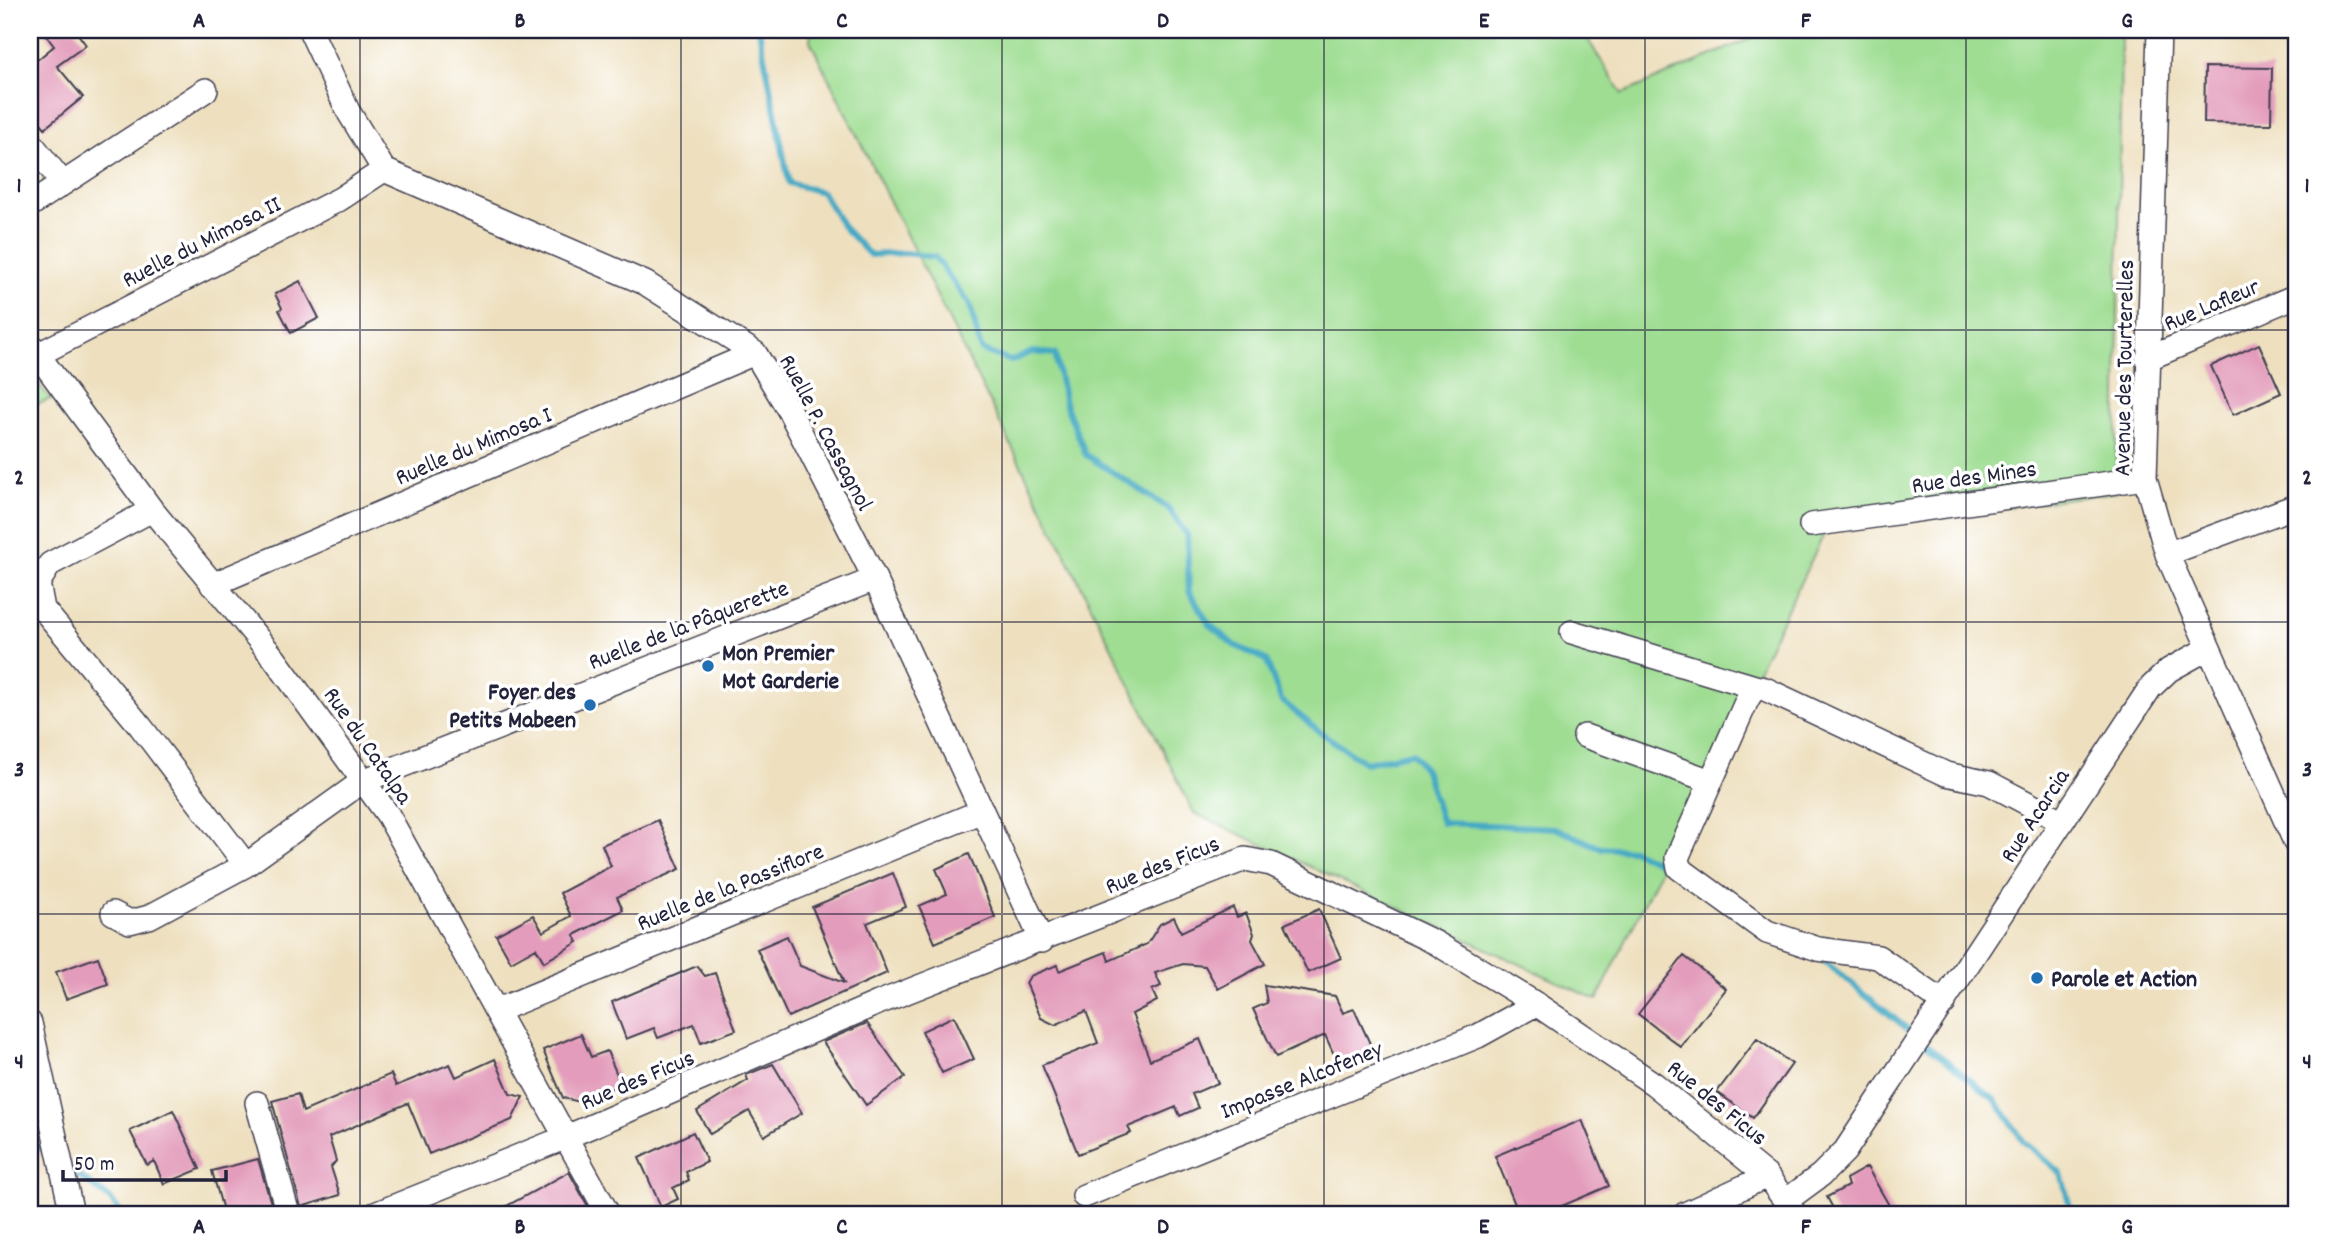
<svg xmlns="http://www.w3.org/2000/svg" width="2326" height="1244" viewBox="0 0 2326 1244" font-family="Dekko,sans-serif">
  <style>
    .green { fill: #9edd92; stroke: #608066; stroke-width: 2 }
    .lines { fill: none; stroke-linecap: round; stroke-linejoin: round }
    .stream { stroke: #43a9c3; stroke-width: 6 }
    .building { fill: #e39cbb }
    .minor-casing { stroke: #413e4f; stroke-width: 26 }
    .minor { stroke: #fff; stroke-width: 23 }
    .grid { fill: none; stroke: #22223b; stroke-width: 2; stroke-opacity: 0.55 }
    .poi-dot { fill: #1f6fb2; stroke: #fff; stroke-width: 2.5 }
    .labels { text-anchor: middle; stroke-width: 7; stroke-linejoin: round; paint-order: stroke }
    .street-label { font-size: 24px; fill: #22223b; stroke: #fff }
    .poi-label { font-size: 24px; font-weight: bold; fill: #22223b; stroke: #fff; text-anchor: start }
    .neatline { fill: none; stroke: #22223b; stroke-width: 2.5 }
    .grid-label { font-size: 23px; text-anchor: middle; font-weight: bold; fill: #22223b }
  </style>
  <rect width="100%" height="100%" fill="#fff"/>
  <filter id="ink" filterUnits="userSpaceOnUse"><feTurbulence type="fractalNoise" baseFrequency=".0143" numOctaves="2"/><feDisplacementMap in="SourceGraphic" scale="14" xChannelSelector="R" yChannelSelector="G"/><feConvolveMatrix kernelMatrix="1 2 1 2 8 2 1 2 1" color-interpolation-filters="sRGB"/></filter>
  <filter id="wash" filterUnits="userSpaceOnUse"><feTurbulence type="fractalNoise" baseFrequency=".00686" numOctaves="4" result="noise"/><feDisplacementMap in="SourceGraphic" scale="28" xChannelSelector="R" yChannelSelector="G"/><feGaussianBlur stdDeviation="1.57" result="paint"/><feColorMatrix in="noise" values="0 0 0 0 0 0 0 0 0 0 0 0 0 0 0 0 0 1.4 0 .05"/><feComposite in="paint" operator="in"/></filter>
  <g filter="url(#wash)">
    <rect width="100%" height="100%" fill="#eee0bf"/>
    <!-- green -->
    <path class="green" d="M 811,30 L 1582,30 L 1622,94 L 1770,30 L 2121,30 L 2116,492 L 1825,532 L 1597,1000 L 1194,813 L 810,41 Z
      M 30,375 L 51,399 L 30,407 Z"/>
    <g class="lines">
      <!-- stream -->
      <path class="stream" d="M 759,30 L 789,183 L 822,192 L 844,228 L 870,255 L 905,253 L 935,257 L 970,305 L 981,350 L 1011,361 L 1032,352 L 1055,354 L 1065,403 L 1086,455 L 1168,508 L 1187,535 L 1189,591 L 1209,624 L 1234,645 L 1266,660 L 1281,700 L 1316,729 L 1365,763 L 1412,753 L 1425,770 L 1442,823 L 1555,828 L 1601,848 L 1632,850 L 1672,869
        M 1819,957 L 1996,1101 L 2024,1142 L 2061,1173 L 2072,1214
        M 30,1140 L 53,1157
        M 68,1168 L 109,1198 L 122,1214"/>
    </g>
    <g id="blocks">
      <!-- building -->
      <path class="building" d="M 42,30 L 75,30 L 86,45 L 57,66 L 83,97 L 45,128 L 30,110 L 30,66 L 54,46 Z
        M 2205,67 L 2272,68 L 2271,124 L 2204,123 Z
        M 300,281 L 319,318 L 291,333 L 279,310 L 282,308 L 275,294 Z
        M 2259,344 L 2281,393 L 2233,415 L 2211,366 Z
        M 658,820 L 680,869 L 617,897 L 623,910 L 574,935 L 578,942 L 544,962 L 536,948 L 511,962 L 496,935 L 533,915 L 543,932 L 571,916 L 560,893 L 611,866 L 602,845 Z
        M 969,854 L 995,917 L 935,943 L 919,906 L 947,894 L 936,869 Z
        M 893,873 L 906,907 L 867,923 L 887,973 L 788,1017 L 757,949 L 787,936 L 800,966 L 844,983 L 812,907 Z
        M 1233,907 L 1237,917 L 1246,913 L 1254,934 L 1252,940 L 1265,964 L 1218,989 L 1205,966 L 1183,964 L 1155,973 L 1161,986 L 1152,990 L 1157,1001 L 1132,1014 L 1150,1060 L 1200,1039 L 1218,1083 L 1192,1094 L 1198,1108 L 1180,1116 L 1176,1107 L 1128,1127 L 1131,1133 L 1078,1154 L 1042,1065 L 1098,1043 L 1086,1011 L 1055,1025 L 1041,1018 L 1026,983 L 1030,976 L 1057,965 L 1059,971 L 1106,952 L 1109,961 L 1147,944 L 1160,924 L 1174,917 L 1181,932 Z
        M 1319,909 L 1341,958 L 1308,973 L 1285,924 Z
        M 1684,956 L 1726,989 L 1681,1047 L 1638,1014 Z
        M 98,957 L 108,984 L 66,999 L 56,972 Z
        M 697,966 L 705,976 L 715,973 L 736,1030 L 701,1043 L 694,1024 L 658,1038 L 654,1028 L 626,1039 L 612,1002 Z
        M 1264,985 L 1335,996 L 1343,1013 L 1354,1009 L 1372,1048 L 1338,1063 L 1325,1035 L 1276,1057 L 1253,1009 L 1267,1003 Z
        M 954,1016 L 974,1059 L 942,1073 L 922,1031 Z
        M 867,1023 L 905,1077 L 866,1105 L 823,1042 Z
        M 581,1034 L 591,1057 L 607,1051 L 621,1084 L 580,1102 L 563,1098 L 543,1050 Z
        M 1757,1039 L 1792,1064 L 1753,1118 L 1717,1092 Z
        M 495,1059 L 510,1094 L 523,1097 L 512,1120 L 429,1154 L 408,1103 L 329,1137 L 336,1161 L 331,1167 L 340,1195 L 301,1207 L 272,1101 L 298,1094 L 303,1112 L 391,1074 L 396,1086 L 450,1064 L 456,1077 Z
        M 773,1064 L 802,1113 L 764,1136 L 749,1111 L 710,1134 L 697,1111 L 748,1080 L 746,1075 Z
        M 173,1110 L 200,1169 L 164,1184 L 154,1161 L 147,1165 L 130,1131 Z
        M 1582,1120 L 1609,1186 L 1543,1214 L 1519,1214 L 1495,1156 Z
        M 693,1132 L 707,1162 L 686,1172 L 689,1180 L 673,1188 L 678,1199 L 661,1207 L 639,1158 Z
        M 258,1159 L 274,1214 L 224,1214 L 212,1171 Z
        M 1867,1167 L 1894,1214 L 1836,1214 L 1827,1197 L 1848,1186 L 1846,1179 Z
        M 569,1172 L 589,1208 L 578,1214 L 492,1214 Z"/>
    </g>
  </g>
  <g filter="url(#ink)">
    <use href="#blocks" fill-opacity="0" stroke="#413e4f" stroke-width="2"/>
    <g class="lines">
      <!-- minor casing -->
      <g class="minor-casing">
        <path id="minor" d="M 310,30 L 348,111 L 384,170 L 645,283 L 755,353 L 790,412 L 875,579 L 1042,941
          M 2159,30 L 2145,478 L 2167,554 L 2296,844
          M 30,142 L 62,182
          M 30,205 L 206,90
          M 30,344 L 152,510 L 274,658 L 388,815 L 608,1214
          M 39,354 L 340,199 L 384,170
          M 2147,359 L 2296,296
          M 152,510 L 50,564 L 38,583 L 43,609 L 141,727 L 246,865
          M 1811,525 L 2145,478
          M 2167,554 L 2296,506
          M 212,585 L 755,353
          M 1572,632 L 1755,687
          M 1585,736 L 1711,781
          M 113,913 L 130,922 L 149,917 L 246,865 L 363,781 L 875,579
          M 1944,1003 L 1878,957 L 1818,949 L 1767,932 L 1679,868 L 1677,858 L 1747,700 L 1755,687 L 1765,689 L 1946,774 L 1989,783 L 2061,821
          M 498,1010 L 982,811
          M 30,1023 L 72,1214
          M 257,1103 L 288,1214
          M 1084,1196 L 1478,1036 L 1536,1004
          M 1787,1200 L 1821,1175 L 1845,1151 L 2150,688 L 2169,670 L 2207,649
          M 375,1214 L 564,1138 L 878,1003 L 1245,859 L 1271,864 L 1436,943 L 1536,1004 L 1654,1084 L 1767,1176 L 1795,1214
          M 1685,1214 L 1767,1176"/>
      </g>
      <!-- minor -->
      <use href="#minor" class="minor"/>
    </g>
  </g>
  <!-- grid -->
  <path class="grid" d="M 360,30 L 360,1214M 681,30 L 681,1214M 1002,30 L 1002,1214M 1324,30 L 1324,1214M 1645,30 L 1645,1214M 1966,30 L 1966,1214M 30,330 L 2296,330M 30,622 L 2296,622M 30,914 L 2296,914"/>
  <!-- markers -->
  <g class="poi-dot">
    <circle cx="708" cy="666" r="7"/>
    <circle cx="590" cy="705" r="7"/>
    <circle cx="2037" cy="978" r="7"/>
  </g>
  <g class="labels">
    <!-- street labels -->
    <g class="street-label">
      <text transform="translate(201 241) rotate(-27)" y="8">Ruelle du Mimosa II</text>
      <text transform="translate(2211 304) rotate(-23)" y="8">Rue Lafleur</text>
      <text transform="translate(2123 368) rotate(-89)" y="8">Avenue des Tourterelles</text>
      <text transform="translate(827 432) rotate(62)" y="8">Ruelle P. Cassagnol</text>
      <text transform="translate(473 445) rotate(-23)" y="8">Ruelle du Mimosa I</text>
      <text transform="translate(1974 476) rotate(-8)" y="8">Rue des Mines</text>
      <text transform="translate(688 624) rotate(-21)" y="8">Ruelle de la Pâquerette</text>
      <text transform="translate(369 745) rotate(55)" y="8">Rue du Catalpa</text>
      <text transform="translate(2034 815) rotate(-57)" y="8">Rue Acarcia</text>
      <text transform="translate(1162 864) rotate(-22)" y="8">Rue des Ficus</text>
      <text transform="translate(730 886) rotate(-22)" y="8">Ruelle de la Passiflore</text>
      <text transform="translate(637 1079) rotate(-23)" y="8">Rue des Ficus</text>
      <text transform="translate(1301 1079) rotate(-22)" y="8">Impasse Alcofeney</text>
      <text transform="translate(1718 1102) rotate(39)" y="8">Rue des Ficus</text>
    </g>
    <!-- poi labels -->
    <g class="poi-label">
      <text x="722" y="660">Mon Premier<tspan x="722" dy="28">Mot Garderie</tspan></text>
      <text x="576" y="699" text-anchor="end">Foyer des<tspan x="576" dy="28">Petits Mabeen</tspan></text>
      <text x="2051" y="986">Parole et Action</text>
    </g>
  </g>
  <!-- margin -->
  <rect width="2326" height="1244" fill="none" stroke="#fff" stroke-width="77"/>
  <!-- scale -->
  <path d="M63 1170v10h163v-10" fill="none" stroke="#22223b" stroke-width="3.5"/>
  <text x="74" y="1170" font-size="21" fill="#22223b" stroke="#ffffff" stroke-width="5" paint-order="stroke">50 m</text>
  <rect x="38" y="38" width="2250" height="1168" class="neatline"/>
  <g class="grid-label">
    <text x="199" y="27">A</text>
    <text x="520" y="27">B</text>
    <text x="842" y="27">C</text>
    <text x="1163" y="27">D</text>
    <text x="1484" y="27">E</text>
    <text x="1806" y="27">F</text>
    <text x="2127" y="27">G</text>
    <text x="19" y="192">1</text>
    <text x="2307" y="192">1</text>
    <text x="19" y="484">2</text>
    <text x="2307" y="484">2</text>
    <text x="19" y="776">3</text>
    <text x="2307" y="776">3</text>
    <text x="19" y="1068">4</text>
    <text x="2307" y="1068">4</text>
    <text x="199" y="1233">A</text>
    <text x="520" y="1233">B</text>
    <text x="842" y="1233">C</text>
    <text x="1163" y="1233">D</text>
    <text x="1484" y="1233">E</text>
    <text x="1806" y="1233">F</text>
    <text x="2127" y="1233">G</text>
  </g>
</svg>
